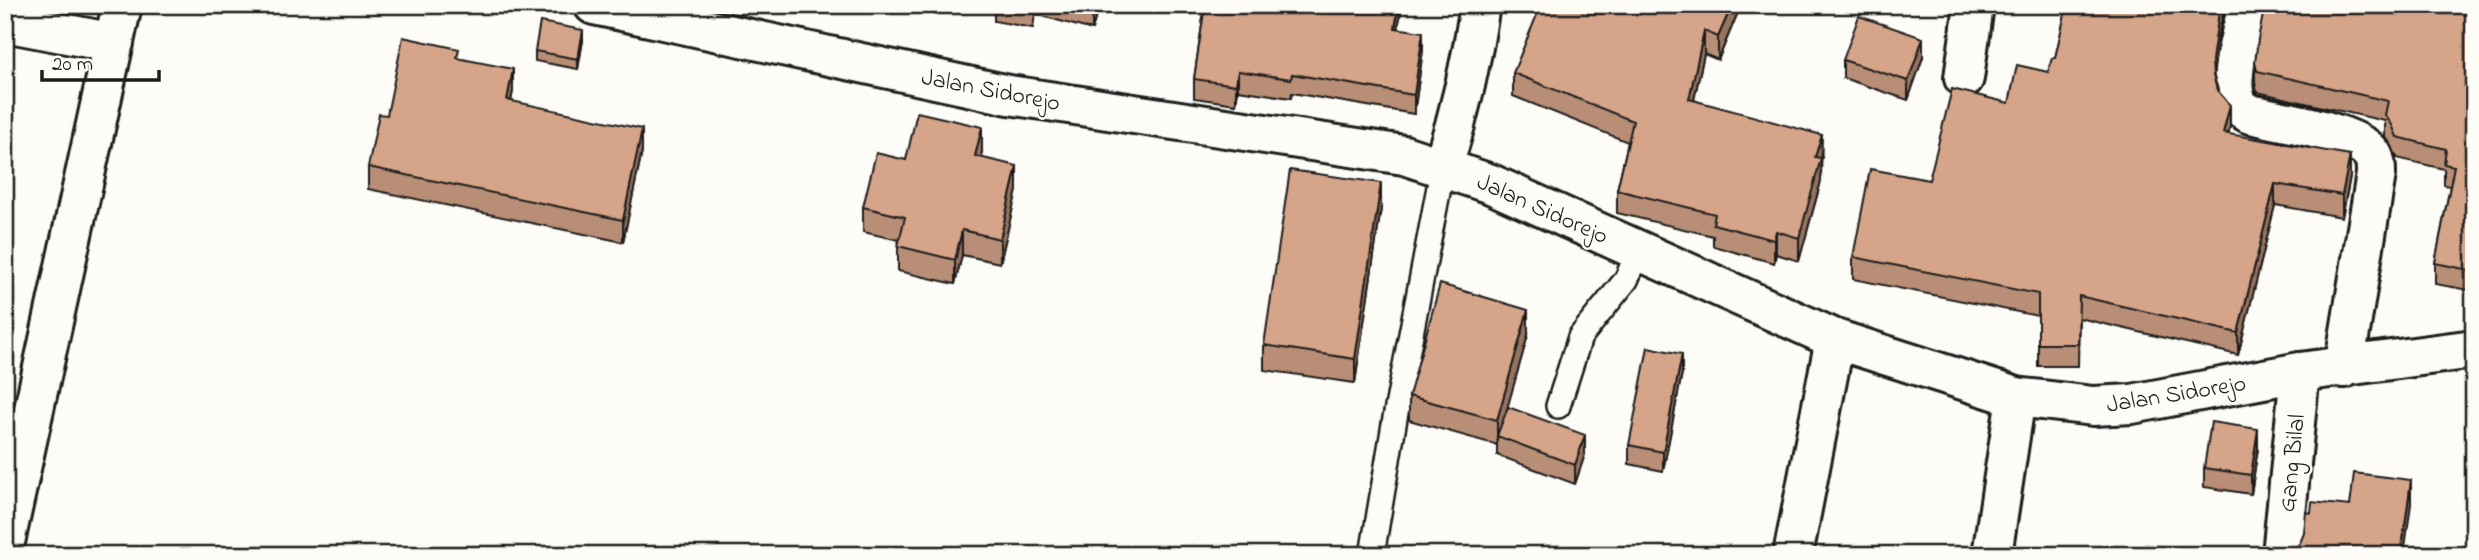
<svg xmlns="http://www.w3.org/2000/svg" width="2479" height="560" viewBox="0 0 2479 560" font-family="'Indie Flower',sans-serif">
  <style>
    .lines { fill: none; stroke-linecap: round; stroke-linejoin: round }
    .service-casing { stroke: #1c1c1c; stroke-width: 28 }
    .minor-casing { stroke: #1c1c1c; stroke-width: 44 }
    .tertiary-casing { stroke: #1c1c1c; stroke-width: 44 }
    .service { stroke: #fdfcf7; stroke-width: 23 }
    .minor { stroke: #fdfcf7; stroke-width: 38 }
    .tertiary { stroke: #fdfcf7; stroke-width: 38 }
    .wall { fill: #b88e76; stroke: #1c1c1c; stroke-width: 2 }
    .shaded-wall { fill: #967460; stroke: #1c1c1c; stroke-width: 2 }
    .building { fill: #d6a589; stroke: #1c1c1c; stroke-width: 2 }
    .labels { text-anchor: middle; stroke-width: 5; stroke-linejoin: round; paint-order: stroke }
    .street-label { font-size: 24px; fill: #1c1c1c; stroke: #fdfcf7 }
  </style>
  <rect width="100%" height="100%" fill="#fdfcf7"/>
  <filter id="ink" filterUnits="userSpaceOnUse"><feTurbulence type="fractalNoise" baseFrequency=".0143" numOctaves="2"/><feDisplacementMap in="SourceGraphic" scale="14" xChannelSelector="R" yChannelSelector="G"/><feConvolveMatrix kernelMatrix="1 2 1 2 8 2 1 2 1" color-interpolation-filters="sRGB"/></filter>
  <g filter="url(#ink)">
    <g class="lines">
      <!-- service casing -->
      <g class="service-casing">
        <path id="service" d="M 1558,406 L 1580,337 L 1626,280 L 1639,251
          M 1372,555 L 1395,418 L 1443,166"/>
      </g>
      <!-- minor casing -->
      <g class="minor-casing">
        <path id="minor" d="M 2248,5 C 2243,30 2225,82 2238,104 C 2240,108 2246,111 2250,114 C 2277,120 2357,133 2371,153 C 2376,159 2376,167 2376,174 L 2344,368
          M 5,22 L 114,43
          M 1964,78 L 1974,5
          M 1443,166 C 1460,112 1472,61 1480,5
          M 5,542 L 122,5
          M 1793,555 L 1835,339
          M 1992,555 L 2016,397
          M 2282,555 L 2300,372"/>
      </g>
      <!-- tertiary casing -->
      <g class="tertiary-casing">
        <path id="tertiary" d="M 594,5 L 1009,95 L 1404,155 L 1491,184 L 1835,339 L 2016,397 L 2093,406 L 2132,404 L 2300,372 L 2474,349"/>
      </g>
      <!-- service -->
      <use href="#service" class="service"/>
      <!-- minor -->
      <use href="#minor" class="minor"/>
      <!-- tertiary -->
      <use href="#tertiary" class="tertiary"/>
    </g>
    <!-- wall -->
    <path class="wall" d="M 994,5 L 1099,5 L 1092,30 L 1035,14 L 1033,28 L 994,21 Z
      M 1205,5 L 1402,5 L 1398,28 L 1423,50 L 1414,114 L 1292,93 L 1291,98 L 1238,90 L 1236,104 L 1194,98 L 1194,79 Z
      M 1741,5 L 1718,60 L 1704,54 L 1694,100 L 1822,157 L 1821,161 L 1821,181 L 1799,261 L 1776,254 L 1774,263 L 1713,246 L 1713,236 L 1617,213 L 1617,190 L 1628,142 L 1513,96 L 1513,73 Z
      M 2065,5 L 2225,5 L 2218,36 L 2213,74 L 2230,127 L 2228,134 L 2350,177 L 2342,217 L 2275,205 L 2238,355 L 2079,318 L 2078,366 L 2038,366 L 2038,316 L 1853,279 L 1853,257 L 2009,103 L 2048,72 L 2055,58 L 2066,11 L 2065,10 Z
      M 2474,5 L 2474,291 L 2435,284 L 2435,263 L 2450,186 L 2444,185 L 2444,169 L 2397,158 L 2392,146 L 2385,136 L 2385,121 L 2257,92 L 2255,82 L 2255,62 Z
      M 583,40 L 578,69 L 535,61 L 535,51 Z
      M 1923,57 L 1908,100 L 1843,78 L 1843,60 Z
      M 459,58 L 513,91 L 511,101 L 642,151 L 623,242 L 368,189 L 368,167 Z
      M 982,152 L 981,157 L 1017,190 L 1000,263 L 962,255 L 955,284 L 898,271 L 898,246 L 899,240 L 863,232 L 863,207 L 906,160 Z
      M 1381,208 L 1355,383 L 1264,370 L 1264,345 Z
      M 1528,335 L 1506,410 L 1585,454 L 1575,484 L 1497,455 L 1497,443 L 1497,445 L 1409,420 L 1409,396 Z
      M 1682,373 L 1663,471 L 1629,464 L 1629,445 Z
      M 2258,448 L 2251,494 L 2204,487 L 2204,468 Z"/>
    <!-- shaded-wall -->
    <path class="shaded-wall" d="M 1094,5 L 1099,5 L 1092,30 L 1092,11 Z
      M 1399,5 L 1402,5 L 1395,46 L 1395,28 Z
      M 1732,5 L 1741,5 L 1718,60 L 1718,37 Z
      M 2220,5 L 2225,5 L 2218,36 L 2212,82 L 2212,60 Z
      M 583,30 L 583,40 L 578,69 L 578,59 Z
      M 1704,31 L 1704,54 L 1689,122 L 1689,99 Z
      M 1423,32 L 1423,50 L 1414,114 L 1414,95 Z
      M 1923,38 L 1923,57 L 1908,100 L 1908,81 Z
      M 513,69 L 513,91 L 507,122 L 507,100 Z
      M 1238,71 L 1238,90 L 1236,104 L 1236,85 Z
      M 2230,105 L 2230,127 L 2223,155 L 2223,133 Z
      M 982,127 L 982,152 L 975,181 L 975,156 Z
      M 642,129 L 642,151 L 623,242 L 623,220 Z
      M 1822,135 L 1821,181 L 1799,261 L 1799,238 L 1815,157 Z
      M 2350,155 L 2350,177 L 2342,217 L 2342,195 Z
      M 1017,166 L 1017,190 L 1000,263 L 1000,239 Z
      M 1381,183 L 1381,208 L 1355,383 L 1355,359 Z
      M 2275,184 L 2275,205 L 2238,355 L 2238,333 Z
      M 962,230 L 962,255 L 955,284 L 955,260 Z
      M 1776,231 L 1776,254 L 1774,263 L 1774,240 Z
      M 1528,310 L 1528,335 L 1499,437 L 1497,436 L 1497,445 L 1497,420 Z
      M 1682,354 L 1682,373 L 1663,471 L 1663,452 Z
      M 2258,429 L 2258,448 L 2251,494 L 2251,475 Z
      M 1585,435 L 1585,454 L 1575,484 L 1575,465 Z
      M 2411,480 L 2411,504 L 2404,555 L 2401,555 Z"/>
    <!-- building -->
    <path class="building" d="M 1008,5 L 1034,5 L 1033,10 Z
      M 1071,5 L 1094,5 L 1092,11 Z
      M 1205,5 L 1399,5 L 1395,28 L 1423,32 L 1414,95 L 1292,74 L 1291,79 L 1238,71 L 1236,85 L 1194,79 Z
      M 1541,5 L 1732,5 L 1718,37 L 1704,31 L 1689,99 L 1822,135 L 1815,157 L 1821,158 L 1799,238 L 1776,231 L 1774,240 L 1713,224 L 1715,214 L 1617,190 L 1633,121 L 1513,73 Z
      M 2067,5 L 2220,5 L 2212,60 L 2213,75 L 2217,90 L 2230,105 L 2223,133 L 2350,155 L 2342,195 L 2275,184 L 2238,333 L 2079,296 L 2078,344 L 2038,344 L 2038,294 L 1853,257 L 1870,169 L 1929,180 L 1952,89 L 2009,103 L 2017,65 L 2048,72 L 2052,58 L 2055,58 Z
      M 2265,5 L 2474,5 L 2474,271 L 2435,263 L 2454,166 L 2444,164 L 2446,149 L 2397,137 L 2392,125 L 2385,115 L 2388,101 L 2257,71 L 2255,62 L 2258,39 Z
      M 1859,16 L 1923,38 L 1908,81 L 1843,60 Z
      M 540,22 L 583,30 L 578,59 L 535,51 Z
      M 403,37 L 459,49 L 457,58 L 513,69 L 507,100 L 642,129 L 623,220 L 368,167 L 379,114 L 387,115 Z
      M 917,112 L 982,127 L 975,156 L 1017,166 L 1000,239 L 962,230 L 955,260 L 898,246 L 905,217 L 863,207 L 876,153 L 906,160 Z
      M 1290,170 L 1381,183 L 1355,359 L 1264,345 Z
      M 1440,284 L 1528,310 L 1497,420 L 1409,396 Z
      M 1648,347 L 1682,354 L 1663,452 L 1629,445 Z
      M 1508,407 L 1585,435 L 1575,465 L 1497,436 Z
      M 2211,422 L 2258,429 L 2251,475 L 2204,468 Z
      M 2354,473 L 2411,480 L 2401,555 L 2294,555 L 2295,548 L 2300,543 L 2304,533 L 2306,512 L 2311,513 L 2312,502 L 2350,506 Z
      M 2145,545 L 2230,553 L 2230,555 L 2144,555 Z"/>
  </g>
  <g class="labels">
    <!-- street labels -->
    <g class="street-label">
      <text transform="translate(991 89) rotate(11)" y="8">Jalan Sidorejo</text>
      <text transform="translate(1543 208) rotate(24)" y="8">Jalan Sidorejo</text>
      <text transform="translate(2176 393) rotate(-9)" y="8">Jalan Sidorejo</text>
      <text transform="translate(2291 463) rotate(-84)" y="8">Gang Bilal</text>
    </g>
  </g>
  <!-- margin -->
  <rect width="2479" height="560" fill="none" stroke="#fdfcf7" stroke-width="28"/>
  <rect x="14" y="14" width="2451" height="532" fill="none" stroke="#1c1c1c" stroke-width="2.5" filter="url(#ink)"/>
  <!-- scale -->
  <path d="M42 70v10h117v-10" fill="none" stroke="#1c1c1c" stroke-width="3.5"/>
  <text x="52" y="70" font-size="21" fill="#1c1c1c" stroke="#fdfcf7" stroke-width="5" paint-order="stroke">20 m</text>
</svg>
